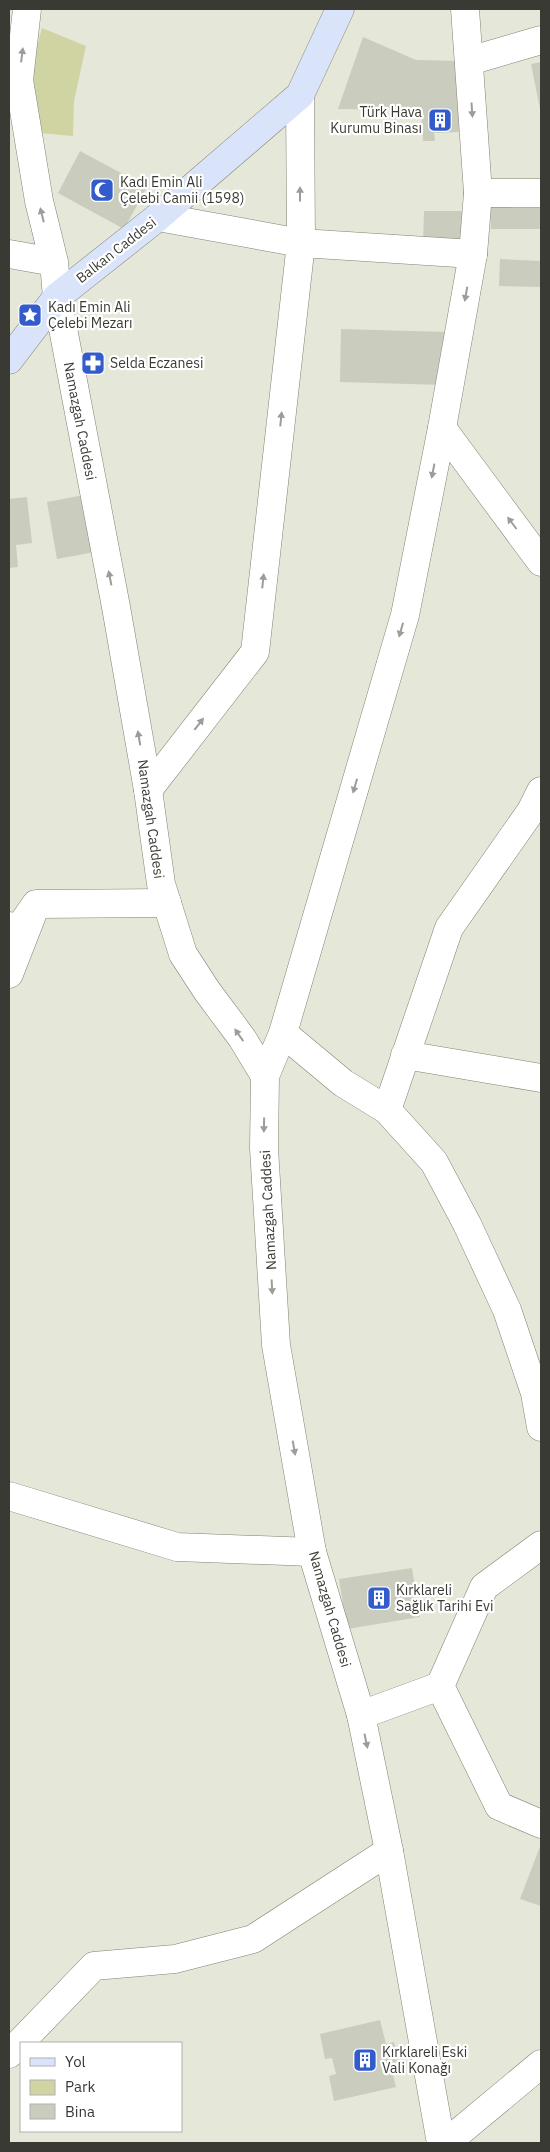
<svg xmlns="http://www.w3.org/2000/svg" width="550" height="2152" viewBox="0 0 550 2152" font-family="'IBM Plex Sans',sans-serif">
  <style>
    .green { fill: #d0d4a3 }
    .building { fill: #caccbd }
    .lines { fill: none; stroke-linecap: round; stroke-linejoin: round }
    .pedestrian-casing { stroke: #808274; stroke-width: 29 }
    .minor-casing { stroke: #808274; stroke-width: 29 }
    .tertiary-casing { stroke: #808274; stroke-width: 29 }
    .secondary-casing { stroke: #808274; stroke-width: 29 }
    .pedestrian { stroke: #fff; stroke-width: 28 }
    .minor { stroke: #fff; stroke-width: 28 }
    .tertiary { stroke: #fff; stroke-width: 28 }
    .secondary { stroke: #d9e3fa; stroke-width: 28 }
    .oneway { fill: #9c9c9a }
    .labels { text-anchor: middle; stroke-width: 4.5; stroke-linejoin: round; paint-order: stroke }
    .poi-label { font-size: 14px; fill: #393a34; stroke: #fff; text-anchor: start }
    .street-label { font-size: 14px; fill: #393a34; stroke: #fff }
  </style>
  <rect width="100%" height="100%" fill="#e5e7d8"/>
  <!-- green -->
  <path class="green" d="M 42,28 L 86,46 L 74,101 L 73,136 L 40,133 L 32,65 Z"/>
  <!-- building -->
  <path class="building" d="M 363,37 L 416,60 L 458,61 L 459,132 L 434,133 L 435,141 L 423,141 L 421,108 L 408,110 L 338,109 Z
    M 541,62 L 541,109 L 540,109 L 531,64 Z
    M 80,151 L 147,187 L 124,229 L 58,193 Z
    M 511,199 L 511,208 L 541,208 L 541,229 L 491,229 L 490,207 Z
    M 424,211 L 464,211 L 463,245 L 423,244 Z
    M 500,259 L 541,261 L 541,287 L 499,286 Z
    M 341,329 L 446,332 L 444,385 L 340,382 Z
    M 84,495 L 95,552 L 57,559 L 47,502 Z
    M 27,497 L 32,543 L 16,545 L 18,567 L 9,568 L 9,499 Z
    M 412,1568 L 420,1617 L 347,1629 L 339,1579 Z
    M 541,1844 L 541,1906 L 520,1899 Z
    M 380,2020 L 386,2044 L 394,2042 L 399,2062 L 390,2063 L 396,2087 L 334,2101 L 329,2076 L 336,2074 L 332,2058 L 325,2059 L 320,2034 Z"/>
  <g class="lines">
    <!-- pedestrian casing -->
    <g class="pedestrian-casing">
      <path id="pedestrian" d="M 469,61 L 541,40"/>
    </g>
    <!-- minor casing -->
    <g class="minor-casing">
      <path id="minor" d="M 27,9 L 19,80 L 39,201 L 54,262 L 57,297
        M 478,193 L 541,193
        M 158,217 L 301,243 L 473,254
        M 9,254 L 54,262
        M 442,428 L 541,562
        M 148,790 L 255,652 L 301,243 L 300,95
        M 9,926 L 18,930 L 36,904 L 167,903
        M 9,974 L 32,915
        M 283,1033 L 343,1083 L 387,1110 L 434,1162 L 467,1224 L 507,1310 L 535,1393 L 541,1427
        M 405,1055 L 541,1078
        M 387,1110 L 449,928 L 531,811 L 541,791
        M 9,1496 L 177,1547 L 312,1552
        M 440,1686 L 499,1806 L 541,1824
        M 361,1715 L 440,1686 L 484,1587 L 541,1545
        M 9,2054 L 94,1966 L 175,1959 L 253,1939 L 389,1851
        M 446,2143 L 541,2064"/>
    </g>
    <!-- tertiary casing -->
    <g class="tertiary-casing">
      <path id="tertiary" d="M 57,297 L 116,607 L 148,790 L 161,884 L 183,954 L 207,991 L 242,1038 L 265,1076 L 264,1148 L 276,1345 L 312,1552 L 361,1715 L 389,1851 L 441,2143
        M 265,1076 L 283,1033 L 405,615 L 442,428 L 473,254 L 478,193 L 465,9"/>
    </g>
    <!-- secondary casing -->
    <g class="secondary-casing">
      <path id="secondary" d="M 9,360 L 57,297 L 158,217 L 300,95 L 340,9"/>
    </g>
    <!-- pedestrian -->
    <use href="#pedestrian" class="pedestrian"/>
    <!-- minor -->
    <use href="#minor" class="minor"/>
    <!-- tertiary -->
    <use href="#tertiary" class="tertiary"/>
    <!-- secondary -->
    <use href="#secondary" class="secondary"/>
  </g>
  <!-- one-way arrows -->
  <defs><path id="oneway-solid" d="M-6-.8H1V-3.2L6.5 0L1 3.2V.8H-6Z" transform="scale(1.25)"/></defs>
  <g class="oneway">
    <use href="#oneway-solid" transform="translate(22 55) rotate(-83)"/>
    <use href="#oneway-solid" transform="translate(472 110) rotate(86)"/>
    <use href="#oneway-solid" transform="translate(300 194) rotate(-90)"/>
    <use href="#oneway-solid" transform="translate(42 215) rotate(-104)"/>
    <use href="#oneway-solid" transform="translate(466 294) rotate(100)"/>
    <use href="#oneway-solid" transform="translate(281 419) rotate(-84)"/>
    <use href="#oneway-solid" transform="translate(433 471) rotate(101)"/>
    <use href="#oneway-solid" transform="translate(512 523) rotate(-127)"/>
    <use href="#oneway-solid" transform="translate(110 578) rotate(-101)"/>
    <use href="#oneway-solid" transform="translate(263 581) rotate(-84)"/>
    <use href="#oneway-solid" transform="translate(401 630) rotate(106)"/>
    <use href="#oneway-solid" transform="translate(199 724) rotate(-52)"/>
    <use href="#oneway-solid" transform="translate(139 738) rotate(-100)"/>
    <use href="#oneway-solid" transform="translate(355 786) rotate(106)"/>
    <use href="#oneway-solid" transform="translate(239 1035) rotate(-125)"/>
    <use href="#oneway-solid" transform="translate(264 1125) rotate(91)"/>
    <use href="#oneway-solid" transform="translate(272 1287) rotate(87)"/>
    <use href="#oneway-solid" transform="translate(294 1448) rotate(80)"/>
    <use href="#oneway-solid" transform="translate(366 1741) rotate(78)"/>
  </g>
  <!-- icons -->
  <defs>
    <g id="building-square" transform="scale(1.25)"><rect x="-9" y="-9" width="18" height="18" rx="4" fill="#325bcb" stroke="#fff"/><path d="M-4-6H4V6H1V3H-1V6H-4ZM-2.5-4.3h1.7v1.8h-1.7ZM.8-4.3h1.7v1.8H.8ZM-2.5-1h1.7V.8h-1.7ZM.8-1h1.7V.8H.8Z" fill="#fff"/></g>
    <g id="mosque-square" transform="scale(1.25)"><rect x="-9" y="-9" width="18" height="18" rx="4" fill="#325bcb" stroke="#fff"/><path d="M3.5-4.9A6 6 0 1 0 3.5 4.9A5 5 0 1 1 3.5-4.9Z" fill="#fff"/></g>
    <g id="sight-square" transform="scale(1.25)"><rect x="-9" y="-9" width="18" height="18" rx="4" fill="#325bcb" stroke="#fff"/><path d="M0-6L1.8-2.2L6-1.7L2.9 1.2L3.7 5.4L0 3.3L-3.7 5.4L-2.9 1.2L-6-1.7L-1.8-2.2Z" fill="#fff"/></g>
    <g id="pharmacy-square" transform="scale(1.25)"><rect x="-9" y="-9" width="18" height="18" rx="4" fill="#325bcb" stroke="#fff"/><path d="M-2-6h4v4h4v4h-4v4h-4v-4h-4v-4h4Z" fill="#fff"/></g>
  </defs>
  <g fill-rule="evenodd">
    <use href="#building-square" x="440" y="120"/>
    <use href="#mosque-square" x="102" y="190"/>
    <use href="#sight-square" x="30" y="315"/>
    <use href="#pharmacy-square" x="93" y="363"/>
    <use href="#building-square" x="379" y="1598"/>
    <use href="#building-square" x="365" y="2060"/>
  </g>
  <g class="labels">
    <!-- poi labels -->
    <g class="poi-label">
      <text x="422" y="117" text-anchor="end">Türk Hava<tspan x="422" dy="16">Kurumu Binası</tspan></text>
      <text x="120" y="187">Kadı Emin Ali<tspan x="120" dy="16">Çelebi Camii (1598)</tspan></text>
      <text x="48" y="312">Kadı Emin Ali<tspan x="48" dy="16">Çelebi Mezarı</tspan></text>
      <text x="110" y="368">Selda Eczanesi</text>
      <text x="396" y="1595">Kırklareli<tspan x="396" dy="16">Sağlık Tarihi Evi</tspan></text>
      <text x="382" y="2057">Kırklareli Eski<tspan x="382" dy="16">Vali Konağı</tspan></text>
    </g>
    <!-- street labels -->
    <g class="street-label">
      <text transform="translate(116 250) rotate(-38)" y="5">Balkan Caddesi</text>
      <text transform="translate(80 421) rotate(79)" y="5">Namazgah Caddesi</text>
      <text transform="translate(151 819) rotate(82)" y="5">Namazgah Caddesi</text>
      <text transform="translate(268 1210) rotate(-93)" y="5">Namazgah Caddesi</text>
      <text transform="translate(330 1609) rotate(74)" y="5">Namazgah Caddesi</text>
    </g>
  </g>
  <!-- border -->
  <rect width="550" height="2152" fill="none" stroke="#393a34" stroke-width="20"/>
  <!-- legend -->
  <rect x="20" y="2042" width="162" height="90" fill="#ffffff" stroke="#b0b0ae"/>
  <rect x="30" y="2058" width="25" height="8" fill="#d9e3fa" stroke="#b0b0ae"/>
  <text x="65" y="2067" font-size="15" fill="#393a34">Yol</text>
  <rect x="30" y="2080" width="25" height="15" fill="#d0d4a3" stroke="#b0b0ae"/>
  <text x="65" y="2092" font-size="15" fill="#393a34">Park</text>
  <rect x="30" y="2104" width="25" height="15" fill="#caccbd" stroke="#b0b0ae"/>
  <text x="65" y="2117" font-size="15" fill="#393a34">Bina</text>
</svg>
